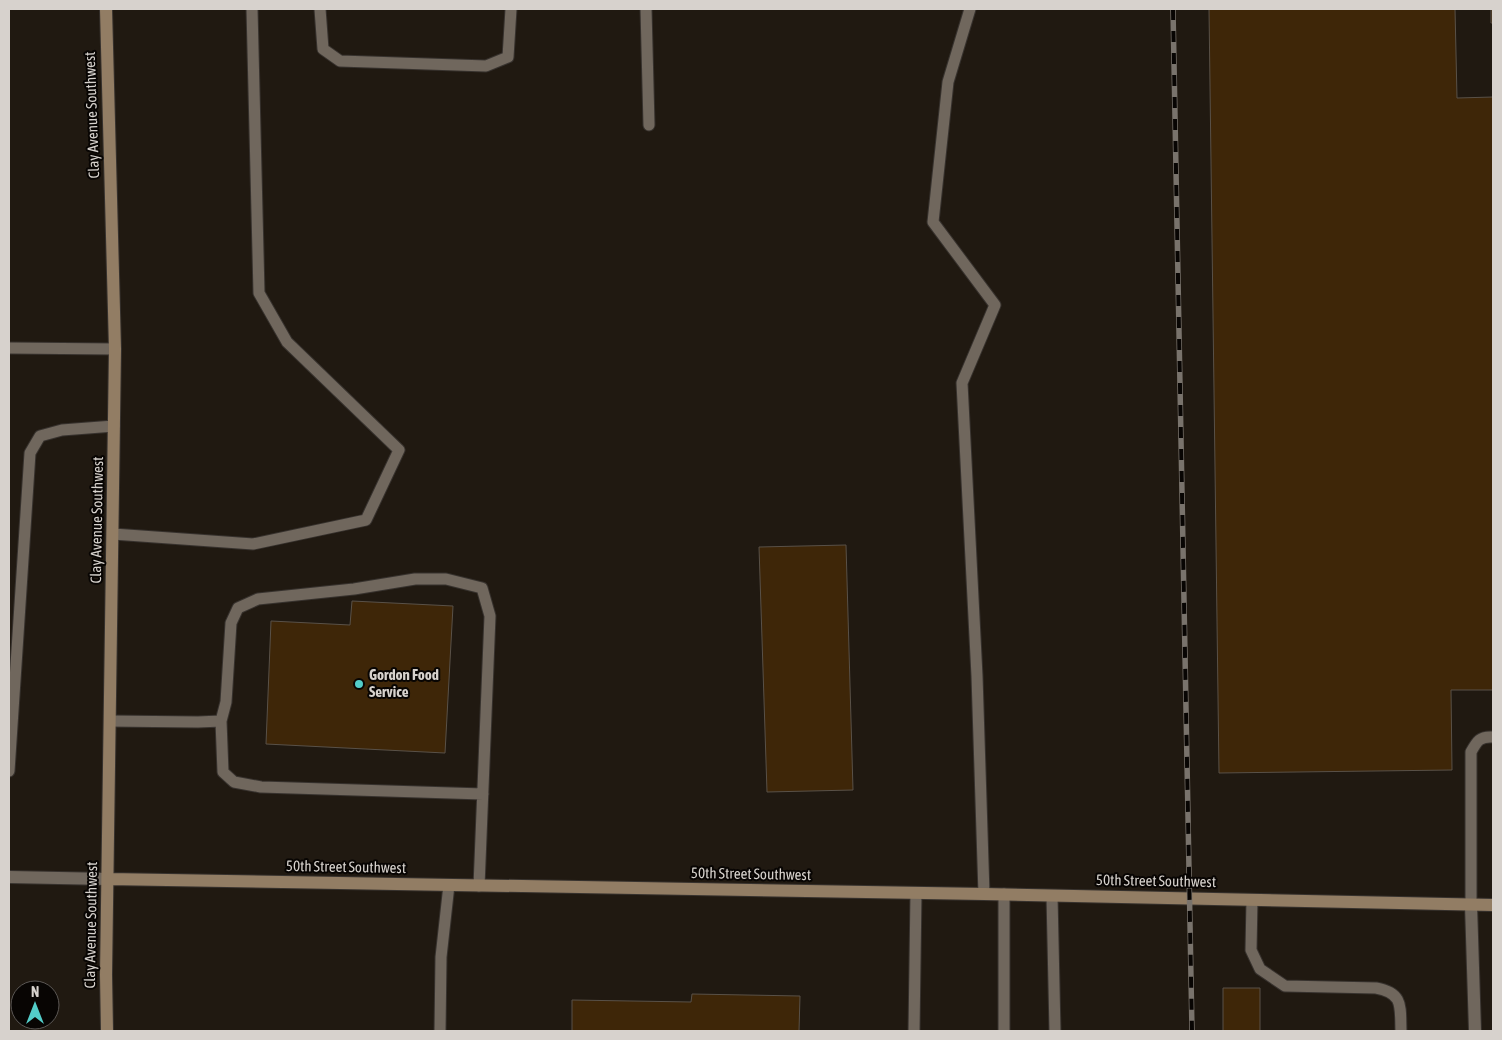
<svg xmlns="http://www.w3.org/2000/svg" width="1502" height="1040" viewBox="0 0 1502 1040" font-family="'Asap Condensed',sans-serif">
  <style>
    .building { fill: #3e2608; stroke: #595148 }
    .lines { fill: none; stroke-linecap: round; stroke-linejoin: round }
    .lane-casing { stroke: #37322e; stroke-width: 13 }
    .street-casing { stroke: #37322e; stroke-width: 14 }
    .secondary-casing { stroke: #37322e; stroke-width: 14 }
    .lane { stroke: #70675d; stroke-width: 11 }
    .street { stroke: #70675d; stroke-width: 12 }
    .secondary { stroke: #927d64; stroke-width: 12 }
    .rail-casing { stroke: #79736c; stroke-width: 5.5 }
    .rail { stroke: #080503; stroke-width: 4; stroke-dasharray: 11; stroke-linecap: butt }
    .poi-dot { fill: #53cdc9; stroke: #080503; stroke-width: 2 }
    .labels { text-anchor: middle; stroke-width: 4; stroke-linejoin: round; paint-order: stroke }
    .street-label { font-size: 15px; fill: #d7d2cd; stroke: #080503 }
    .poi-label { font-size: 15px; font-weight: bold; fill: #d7d2cd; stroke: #080503; text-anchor: start }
  </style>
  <rect width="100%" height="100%" fill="#201911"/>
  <!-- building -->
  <path class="building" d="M 1209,9 L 1455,9 L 1457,98 L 1493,97 L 1493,690 L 1451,690 L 1452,770 L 1219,773 Z
    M 1491,9 L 1493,9 L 1493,23 L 1491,23 Z
    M 846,545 L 853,790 L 767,792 L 759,547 Z
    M 352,601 L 453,606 L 445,753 L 266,744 L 271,621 L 350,625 Z
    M 1223,988 L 1260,988 L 1260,1031 L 1223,1031 Z
    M 692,994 L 800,996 L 799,1031 L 572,1031 L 572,1000 L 691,1002 Z"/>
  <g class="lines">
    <!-- lane casing -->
    <g class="lane-casing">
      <path id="lane" d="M 320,9 L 323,49 L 340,61 L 486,66 L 508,57 L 511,9
        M 646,9 L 649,125
        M 970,9 L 948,82 L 933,222 L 995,305 L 962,383 L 977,676 L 984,894
        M 9,348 L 115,349
        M 113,534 L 253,544 L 366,520 L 399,450 L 287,342 L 259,293 L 252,9
        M 110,721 L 198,722 L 221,721 L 226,702 L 231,623 L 238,608 L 258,599 L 354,589 L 415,579 L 446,579 L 482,588 L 490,616 L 479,886
        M 221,721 L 223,772 L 234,782 L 261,787 L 483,794
        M 9,771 L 30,453 L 40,436 L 62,430 L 114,426
        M 1004,894 L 1004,1031
        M 1052,896 L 1055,1031
        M 1252,900 L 1251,950 L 1260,969 L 1285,986 L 1376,988 C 1404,993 1400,1007 1401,1031
        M 1471,905 L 1471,752 C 1477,741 1480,736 1493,737
        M 440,1031 L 441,957 L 449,885
        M 914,1031 L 916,893"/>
    </g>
    <!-- street casing -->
    <g class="street-casing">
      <path id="street" d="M 9,877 L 108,879
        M 1471,905 L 1475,1031"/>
    </g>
    <!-- secondary casing -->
    <g class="secondary-casing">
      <path id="secondary" d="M 106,9 L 115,349 L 106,975 L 107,1031
        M 108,879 L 984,894 L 1493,905"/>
    </g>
    <!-- lane -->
    <use href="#lane" class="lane"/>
    <!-- street -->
    <use href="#street" class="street"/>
    <!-- secondary -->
    <use href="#secondary" class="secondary"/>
    <!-- rail casing -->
    <g class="rail-casing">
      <path id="rail" d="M 1173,9 L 1192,1031"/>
    </g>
    <!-- rail -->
    <use href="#rail" class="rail"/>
  </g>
  <!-- markers -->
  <circle class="poi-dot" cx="359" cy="684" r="5"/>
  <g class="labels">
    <!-- street labels -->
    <g class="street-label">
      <text transform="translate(92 115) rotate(-92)" y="5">Clay Avenue Southwest</text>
      <text transform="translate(97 520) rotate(-89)" y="5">Clay Avenue Southwest</text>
      <text transform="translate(346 867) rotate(1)" y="5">50th Street Southwest</text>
      <text transform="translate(751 874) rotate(1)" y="5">50th Street Southwest</text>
      <text transform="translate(1156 881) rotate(1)" y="5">50th Street Southwest</text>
      <text transform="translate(91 925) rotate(-89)" y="5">Clay Avenue Southwest</text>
    </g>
    <!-- poi labels -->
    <g class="poi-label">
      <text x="369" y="680">Gordon Food<tspan x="369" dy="17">Service</tspan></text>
    </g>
  </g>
  <!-- border -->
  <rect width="1502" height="1040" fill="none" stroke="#d7d2cd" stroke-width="20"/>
  <!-- north arrow -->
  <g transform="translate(35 1005)"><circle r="24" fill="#080503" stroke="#5b5754"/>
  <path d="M0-4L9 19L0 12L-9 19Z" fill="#53cdc9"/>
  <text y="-8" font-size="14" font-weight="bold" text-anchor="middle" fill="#d7d2cd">N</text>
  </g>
</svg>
